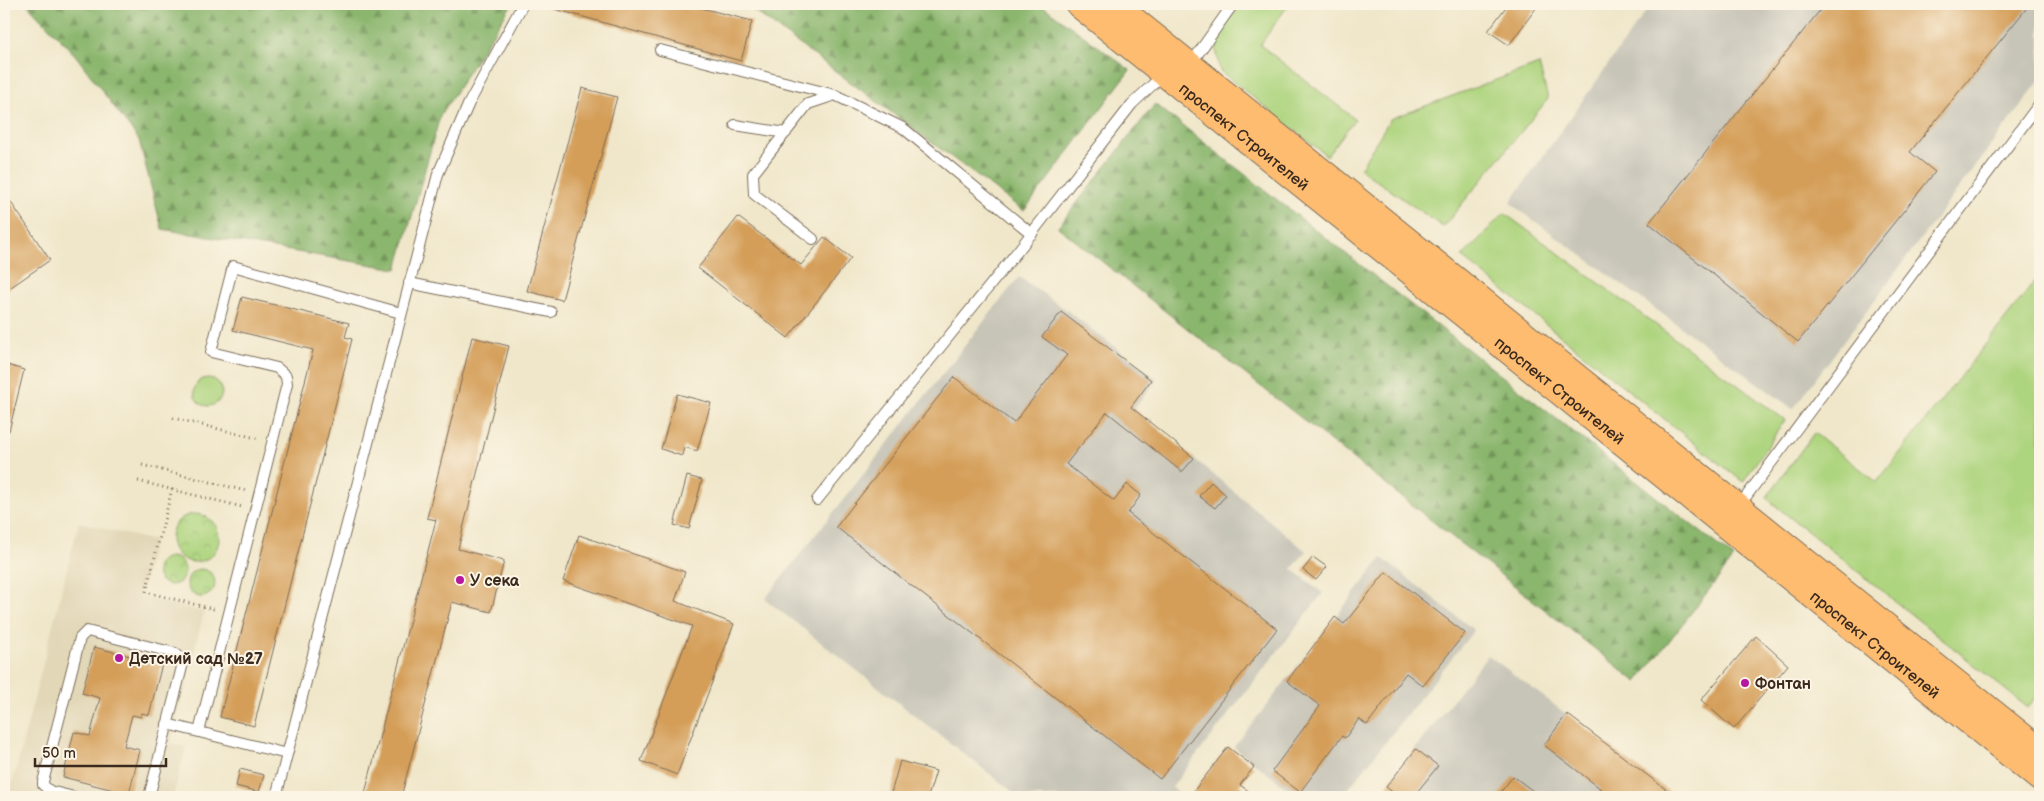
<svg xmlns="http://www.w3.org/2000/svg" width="2044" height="801" viewBox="0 0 2044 801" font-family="'Balsamiq Sans',sans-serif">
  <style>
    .built { fill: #e2d7b7 }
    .industrial { fill: #c7c5b8 }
    .grass { fill: #add47e; stroke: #747f4e }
    .forest { fill: url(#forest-firs); stroke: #627046 }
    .park { fill: url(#park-crowns); stroke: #747f4e }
    .building { fill: #d49e58 }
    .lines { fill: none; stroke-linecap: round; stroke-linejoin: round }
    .service-casing { stroke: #7a6c5a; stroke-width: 12 }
    .primary-casing { stroke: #7a6c5a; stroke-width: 30 }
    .path { stroke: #7a6c5a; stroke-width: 3; stroke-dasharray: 1 4; stroke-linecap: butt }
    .service { stroke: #fff; stroke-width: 10 }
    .primary { stroke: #febc71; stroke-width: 28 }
    .poi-dot { fill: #b5179e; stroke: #fcf5e5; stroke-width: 2 }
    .labels { text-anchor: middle; stroke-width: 4; stroke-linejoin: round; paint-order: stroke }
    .street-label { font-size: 16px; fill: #3b2a1e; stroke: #fcf5e5 }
    .poi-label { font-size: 16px; font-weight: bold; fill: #3b2a1e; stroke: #fcf5e5; text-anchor: start }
  </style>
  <defs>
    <pattern id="forest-firs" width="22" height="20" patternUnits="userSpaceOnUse" patternTransform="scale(1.25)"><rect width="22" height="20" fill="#8ab66d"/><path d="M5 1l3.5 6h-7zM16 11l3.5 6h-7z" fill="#729459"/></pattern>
    <pattern id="park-crowns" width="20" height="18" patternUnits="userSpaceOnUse" patternTransform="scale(1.25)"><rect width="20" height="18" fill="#add47e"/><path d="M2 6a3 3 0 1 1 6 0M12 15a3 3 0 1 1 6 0" fill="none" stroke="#96b66c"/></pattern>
  </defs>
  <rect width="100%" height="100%" fill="#fcf5e5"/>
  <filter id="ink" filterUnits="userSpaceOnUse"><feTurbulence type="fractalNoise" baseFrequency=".02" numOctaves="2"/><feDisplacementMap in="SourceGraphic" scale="10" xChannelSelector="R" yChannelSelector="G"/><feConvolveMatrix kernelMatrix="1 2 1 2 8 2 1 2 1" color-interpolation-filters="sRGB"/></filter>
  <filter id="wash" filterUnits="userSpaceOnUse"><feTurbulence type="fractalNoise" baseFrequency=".0096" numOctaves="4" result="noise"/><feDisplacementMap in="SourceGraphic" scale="20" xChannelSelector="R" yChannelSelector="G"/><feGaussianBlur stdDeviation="1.12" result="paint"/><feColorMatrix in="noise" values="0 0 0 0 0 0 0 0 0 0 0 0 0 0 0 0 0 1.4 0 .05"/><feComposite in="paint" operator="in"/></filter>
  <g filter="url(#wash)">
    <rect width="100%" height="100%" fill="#f0e7ca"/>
    <!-- built -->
    <path class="built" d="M 79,522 L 154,541 L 140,596 L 204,612 L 171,743 L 186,747 L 173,797 L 9,797 Z"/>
    <!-- industrial -->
    <path class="industrial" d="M 1651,4 L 2040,4 L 2040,80 L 1793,409 L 1510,203 Z
      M 1019,277 L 1065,309 L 1157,379 L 1134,409 L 1306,551 L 1292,569 L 1323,593 L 1172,787 L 1185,797 L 1010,797 L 1013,792 L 765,599 Z
      M 1382,558 L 1474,630 L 1342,797 L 1298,797 L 1234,747 Z
      M 1488,655 L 1676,797 L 1371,797 L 1383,790 Z"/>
    <!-- grass -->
    <path class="grass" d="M 1241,4 L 1289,4 L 1260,45 L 1355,119 L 1327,156 L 1220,71 L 1214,40 Z
      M 1539,64 L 1548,99 L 1443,227 L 1360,169 L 1390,119 Z
      M 1504,213 L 1785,420 L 1743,482 L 1462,257 Z
      M 2040,275 L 2040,690 L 2028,708 L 1766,498 L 1814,433 L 1877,482 Z
      M194 392a14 14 0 1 1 28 0a14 14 0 1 1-28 0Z"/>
    <!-- forest -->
    <path class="forest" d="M 27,4 L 512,4 L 440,116 L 397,269 L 162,229 L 139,140 L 76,56 Z
      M 745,4 L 1040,4 L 1130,70 L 1024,211 Z
      M 1155,104 L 1734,558 L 1637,682 L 1058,227 Z"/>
    <!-- park -->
    <path class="park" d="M171 538a24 24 0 1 1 48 0a24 24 0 1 1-48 0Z
      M157 571a14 14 0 1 1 28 0a14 14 0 1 1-28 0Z
      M187 583a14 14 0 1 1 28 0a14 14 0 1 1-28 0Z"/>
    <g id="blocks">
      <!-- building -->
      <path class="building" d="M 552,4 L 686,4 L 752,21 L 741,61 L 551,8 Z
        M 1508,4 L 1539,4 L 1509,45 L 1488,31 Z
        M 1825,4 L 2030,4 L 1910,152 L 1935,172 L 1798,342 L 1649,223 Z
        M 582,88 L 617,97 L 562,300 L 527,291 Z
        M 4,192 L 50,260 L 4,292 Z
        M 738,217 L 801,265 L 824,237 L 851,258 L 788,338 L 698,268 Z
        M 242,297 L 349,323 L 345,337 L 352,339 L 254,726 L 220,717 L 313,350 L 233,330 Z
        M 1061,312 L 1151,380 L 1131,407 L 1194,458 L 1182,472 L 1107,412 L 1066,464 L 1114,501 L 1127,484 L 1141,495 L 1128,513 L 1277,629 L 1160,779 L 836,527 L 954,377 L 1014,423 L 1067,355 L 1042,337 Z
        M 472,337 L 509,346 L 458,549 L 504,561 L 491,612 L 452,602 L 401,797 L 364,797 L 436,520 L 427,518 Z
        M 4,364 L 24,370 L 9,431 L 4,430 Z
        M 677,394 L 711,403 L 697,451 L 684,447 L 682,456 L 661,449 Z
        M 687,476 L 702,480 L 689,529 L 674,525 Z
        M 1211,482 L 1226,495 L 1215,508 L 1199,496 Z
        M 579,535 L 685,572 L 675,601 L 734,624 L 677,775 L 641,761 L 692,626 L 563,581 Z
        M 1313,557 L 1327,567 L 1316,580 L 1303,570 Z
        M 1386,572 L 1465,633 L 1423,686 L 1406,673 L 1367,725 L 1359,719 L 1345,738 L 1342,736 L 1300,792 L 1272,771 L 1320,706 L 1287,681 L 1335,617 L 1344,624 Z
        M 1756,636 L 1788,665 L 1734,729 L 1701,700 Z
        M 94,647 L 162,664 L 149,715 L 142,713 L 141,717 L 132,715 L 124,746 L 140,750 L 129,794 L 63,777 L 74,732 L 90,736 L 100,698 L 82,693 Z
        M 1567,714 L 1676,797 L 1595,797 L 1601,789 L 1544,745 Z
        M 1228,747 L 1254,767 L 1240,785 L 1257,797 L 1201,797 L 1193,792 Z
        M 1416,749 L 1438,766 L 1413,797 L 1399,797 L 1386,787 Z
        M 900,761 L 936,771 L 928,797 L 890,797 Z
        M 240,769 L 264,775 L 259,792 L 236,786 Z
        M 1513,776 L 1541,797 L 1497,797 Z"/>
    </g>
  </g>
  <g filter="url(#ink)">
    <use href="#blocks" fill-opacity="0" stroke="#7a6c5a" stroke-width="1"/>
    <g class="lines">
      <!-- service casing -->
      <g class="service-casing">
        <path id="service" d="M 660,50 L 835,95
          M 1190,65 L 1233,4
          M 735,125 L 786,133
          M 813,239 L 754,194 L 753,174 L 808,104 L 835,95 L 903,128 L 1032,234
          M 409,283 L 551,312
          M 817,500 L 1021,247 L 1132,104 L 1165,73
          M 1739,506 L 2040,103
          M 167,724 L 199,732
          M 287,754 L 199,732 L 287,384 L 286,376 L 277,368 L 211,352 L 233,266 L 401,313
          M 74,797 L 50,791 L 43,785 L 43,782 L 80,638 L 87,631 L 175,653 L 182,659 L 183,663 L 149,797
          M 276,797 L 438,174 L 469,103 L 523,4"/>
      </g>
      <!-- primary casing -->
      <g class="primary-casing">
        <g id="primary">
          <path id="s1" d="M 1080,4 L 2040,777"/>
          <path d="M 1112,4 L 2040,752"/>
        </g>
      </g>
      <!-- path -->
      <path class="path" d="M 173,418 L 260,439
        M 142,465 L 246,491
        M 138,481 L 242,507
        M 172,489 L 146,592 L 217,610"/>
      <!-- service -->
      <use href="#service" class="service"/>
      <!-- primary -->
      <use href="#primary" class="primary"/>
    </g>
  </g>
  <!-- markers -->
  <g class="poi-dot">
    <circle cx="460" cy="580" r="5"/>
    <circle cx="119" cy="658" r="5"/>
    <circle cx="1745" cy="683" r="5"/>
  </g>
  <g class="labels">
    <!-- street labels -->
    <g class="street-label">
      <text dy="6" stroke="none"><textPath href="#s1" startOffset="211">проспект Строителей</textPath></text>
      <text dy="6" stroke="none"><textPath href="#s1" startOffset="616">проспект Строителей</textPath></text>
      <text dy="6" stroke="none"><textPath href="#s1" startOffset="1021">проспект Строителей</textPath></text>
    </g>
    <!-- poi labels -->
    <g class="poi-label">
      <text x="470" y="586">У сека</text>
      <text x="129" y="664">Детский сад №27</text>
      <text x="1755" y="689">Фонтан</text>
    </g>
  </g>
  <!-- margin -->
  <rect width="2044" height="801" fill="none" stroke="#fcf5e5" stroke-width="20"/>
  <!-- scale -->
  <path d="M35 758v8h131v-8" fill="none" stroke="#3b2a1e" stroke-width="2.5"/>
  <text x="42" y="758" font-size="15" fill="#3b2a1e" stroke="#fcf5e5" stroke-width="4" paint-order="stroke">50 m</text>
</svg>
